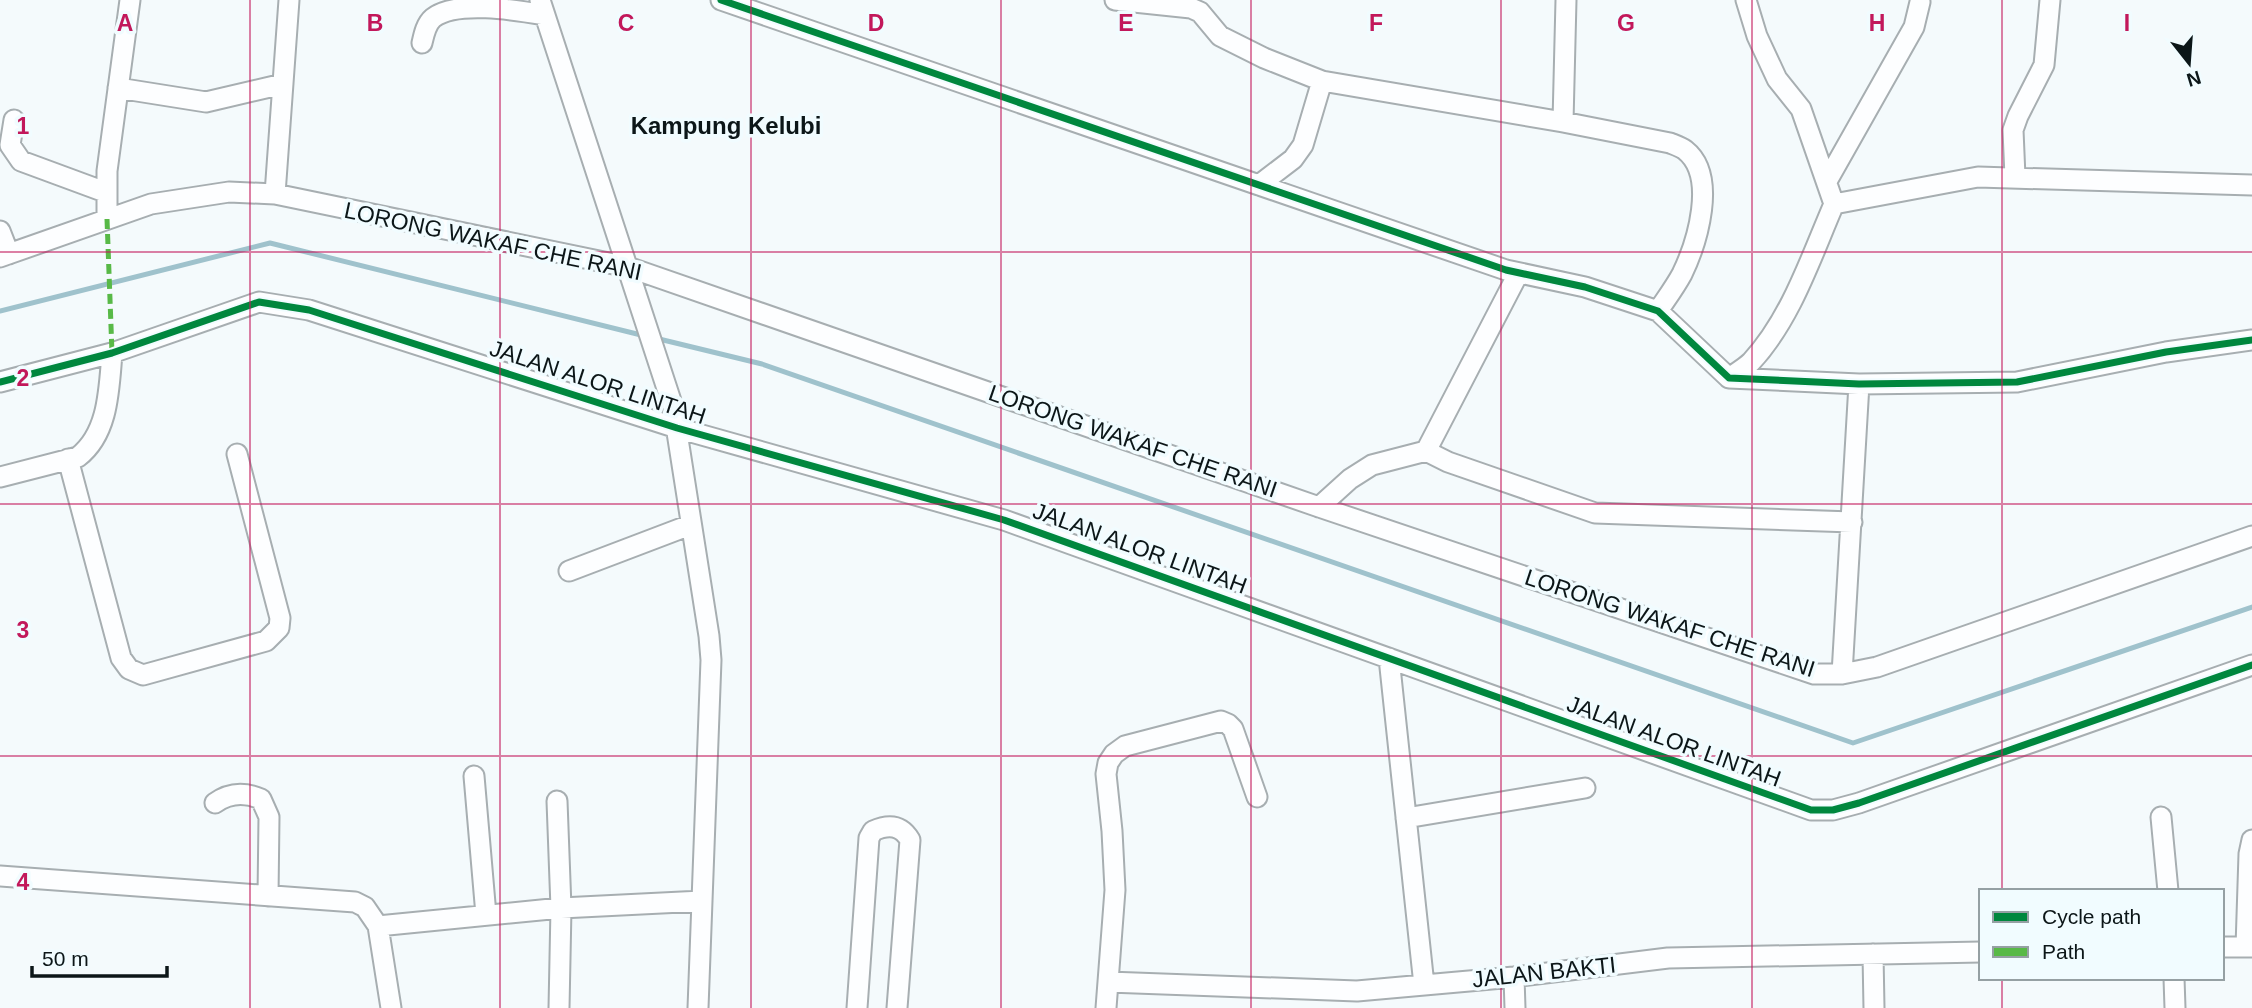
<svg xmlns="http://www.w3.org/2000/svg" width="2252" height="1008" viewBox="0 0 2252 1008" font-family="Arial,sans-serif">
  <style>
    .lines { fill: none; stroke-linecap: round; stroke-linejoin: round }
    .stream { stroke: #9fc2cc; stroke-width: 5 }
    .minor-casing { stroke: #a7aeb1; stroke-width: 23 }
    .minor { stroke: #fdfeff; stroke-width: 19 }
    .quiet { stroke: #58b947; stroke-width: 5; stroke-dasharray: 10 5; stroke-linecap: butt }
    .cycleway-casing { stroke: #f1fcff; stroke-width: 11 }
    .cycleway { stroke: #00873e; stroke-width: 7 }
    .grid { fill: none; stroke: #c2185b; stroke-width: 2; stroke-opacity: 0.55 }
    .labels { text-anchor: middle; stroke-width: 7; stroke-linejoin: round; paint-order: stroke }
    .street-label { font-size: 23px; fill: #0c1618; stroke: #f1fcff }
    .neighbourhood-label { font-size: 24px; font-weight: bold; fill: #0c1618; stroke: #f1fcff }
    .grid-label { font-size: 23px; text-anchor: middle; font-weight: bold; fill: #c2185b; stroke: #f1fcff; stroke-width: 7; stroke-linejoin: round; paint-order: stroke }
  </style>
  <rect width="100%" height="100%" fill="#f4fafc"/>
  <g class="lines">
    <!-- stream -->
    <path class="stream" d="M 0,311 L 270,243 L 645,336
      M 655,338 L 762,364 L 1853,743 L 2252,607"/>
    <!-- minor casing -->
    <g class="minor-casing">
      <path id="minor" d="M 540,0 L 673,407 L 709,636 L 711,660 L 698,1008
        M 721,0 L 1506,270 L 1585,287 L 1658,311 L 1729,378 L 1859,384 L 2017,382 L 2166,352 L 2252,340
        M 1115,0 L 1191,8 L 1200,12 L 1220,36 L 1264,58 L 1322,81 L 1563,122 L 1670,143 C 1675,145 1681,147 1685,150 C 1718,176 1697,243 1682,274 C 1675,287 1666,299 1658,311
        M 1746,0 L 1757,36 L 1777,79 L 1801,109 L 1834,204
        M 422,43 C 424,34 426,24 433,18 C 456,0 515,10 545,15
        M 118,88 L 206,102 L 283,84
        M 14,120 L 10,145 L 21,161 L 105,192
        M 1563,122 L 1566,0
        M 2015,177 L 2013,130 L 2018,116 L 2044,65 L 2050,0
        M 1827,181 L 1914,27 L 1920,2
        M 1259,185 L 1293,159 L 1303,145 L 1322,81
        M 275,194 L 289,0
        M 107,219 L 107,171 L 130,0
        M 0,231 L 9,254
        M 0,257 L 151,204 L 229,192 L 275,194 L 628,267 L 1319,507 L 1814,674 L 1842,674 L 1877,667 L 2252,536
        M 1518,274 L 1426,451 L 1448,462 L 1595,513 L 1852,522
        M 1729,378 C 1736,373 1745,368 1751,362 C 1791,319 1811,257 1834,204 L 1978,177 L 2252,185
        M 0,382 L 112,353 L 259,302 L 309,310 L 677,428 L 1004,520 L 1811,810 L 1833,810 L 1859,803 L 2252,665
        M 68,459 L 121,658 L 129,669 L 143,675 L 266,641 L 279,628 L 280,618 L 237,454
        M 0,477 L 78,457 C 109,433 109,388 112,353
        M 1319,507 L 1350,479 L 1372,465 L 1426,451
        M 569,571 L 690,525
        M 1389,658 L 1424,985
        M 1842,674 L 1859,384
        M 474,776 L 486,915
        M 557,801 L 561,908 L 559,1008
        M 215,803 C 230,792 245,792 261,799 L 269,817 L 268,896
        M 2161,817 L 2168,891
        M 1406,818 L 1585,788
        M 0,876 L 355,902 L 365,907 L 378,926 L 391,1008
        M 378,926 L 561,908 L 702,901
        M 2222,947 L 2252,947
        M 2246,947 L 2249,854 L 2252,840
        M 1873,954 L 1874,1008
        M 1514,977 L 1515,1008
        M 2174,978 L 2175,1008
        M 1108,982 L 1357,991 L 1514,977 L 1668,958 L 1981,952
        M 857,1008 L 869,838 L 873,831 C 889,824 901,825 910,840 L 897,1008
        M 1106,1008 L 1115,890 L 1112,831 L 1106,774 L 1108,763 L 1114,754 L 1125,746 L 1221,721 L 1228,724 L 1233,729 L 1257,797"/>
    </g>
    <!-- minor -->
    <use href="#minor" class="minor"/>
    <!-- quiet -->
    <path class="quiet" d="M 107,219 L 112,353"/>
    <!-- cycleway casing -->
    <g class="cycleway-casing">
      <path id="cycleway" d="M 721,0 L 1506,270 L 1585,287 L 1658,311 L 1729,378 L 1859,384 L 2017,382 L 2166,352 L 2252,340
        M 0,382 L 112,353 L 259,302 L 309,310 L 677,428 L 1004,520 L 1811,810 L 1833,810 L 1859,803 L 2252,665"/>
    </g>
    <!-- cycleway -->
    <use href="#cycleway" class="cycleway"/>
  </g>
  <!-- grid -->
  <path class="grid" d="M 250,0 L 250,1008M 500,0 L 500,1008M 751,0 L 751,1008M 1001,0 L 1001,1008M 1251,0 L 1251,1008M 1501,0 L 1501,1008M 1752,0 L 1752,1008M 2002,0 L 2002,891M 0,252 L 2252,252M 0,504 L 2252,504M 0,756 L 2252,756M 2002,978 L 2002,1008"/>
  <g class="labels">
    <!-- street labels -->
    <g class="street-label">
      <text transform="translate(493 241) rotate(12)" y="8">LORONG WAKAF CHE RANI</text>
      <text transform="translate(598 382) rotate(18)" y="8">JALAN ALOR LINTAH</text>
      <text transform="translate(1133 441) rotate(19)" y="8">LORONG WAKAF CHE RANI</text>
      <text transform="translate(1140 548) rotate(20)" y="8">JALAN ALOR LINTAH</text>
      <text transform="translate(1670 623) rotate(18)" y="8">LORONG WAKAF CHE RANI</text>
      <text transform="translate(1674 741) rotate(20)" y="8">JALAN ALOR LINTAH</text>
      <text transform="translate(1544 972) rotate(-6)" y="8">JALAN BAKTI</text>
    </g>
    <!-- neighbourhood labels -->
    <g class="neighbourhood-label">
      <text x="726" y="134">Kampung Kelubi</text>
    </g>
  </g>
  <g class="grid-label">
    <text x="125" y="31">A</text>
    <text x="375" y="31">B</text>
    <text x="626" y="31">C</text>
    <text x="876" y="31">D</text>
    <text x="1126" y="31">E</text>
    <text x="1376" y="31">F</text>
    <text x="1626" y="31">G</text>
    <text x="1877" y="31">H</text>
    <text x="2127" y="31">I</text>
    <text x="23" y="134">1</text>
    <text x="23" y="386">2</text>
    <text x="23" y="638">3</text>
    <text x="23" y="890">4</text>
  </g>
  <!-- legend -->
  <rect x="1979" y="889" width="245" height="91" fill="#f1fcff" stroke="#95a0a3" stroke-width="2"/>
  <rect x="1993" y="912" width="35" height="10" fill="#00873e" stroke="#95a0a3" stroke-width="2"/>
  <text x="2042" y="924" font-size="21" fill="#0c1618">Cycle path</text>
  <rect x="1993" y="947" width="35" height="10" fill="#58b947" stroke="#95a0a3" stroke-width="2"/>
  <text x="2042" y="959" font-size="21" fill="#0c1618">Path</text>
  <!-- north arrow -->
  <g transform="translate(2189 63) rotate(163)" stroke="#f1fcff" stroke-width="5" paint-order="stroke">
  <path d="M0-5L12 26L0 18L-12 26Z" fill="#0c1618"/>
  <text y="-10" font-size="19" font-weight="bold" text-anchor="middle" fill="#0c1618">N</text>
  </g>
  <!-- scale -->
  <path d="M32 966v10h135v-10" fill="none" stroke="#0c1618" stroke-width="3.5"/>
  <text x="42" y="966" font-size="21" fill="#0c1618" stroke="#f1fcff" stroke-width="5" paint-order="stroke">50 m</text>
</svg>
